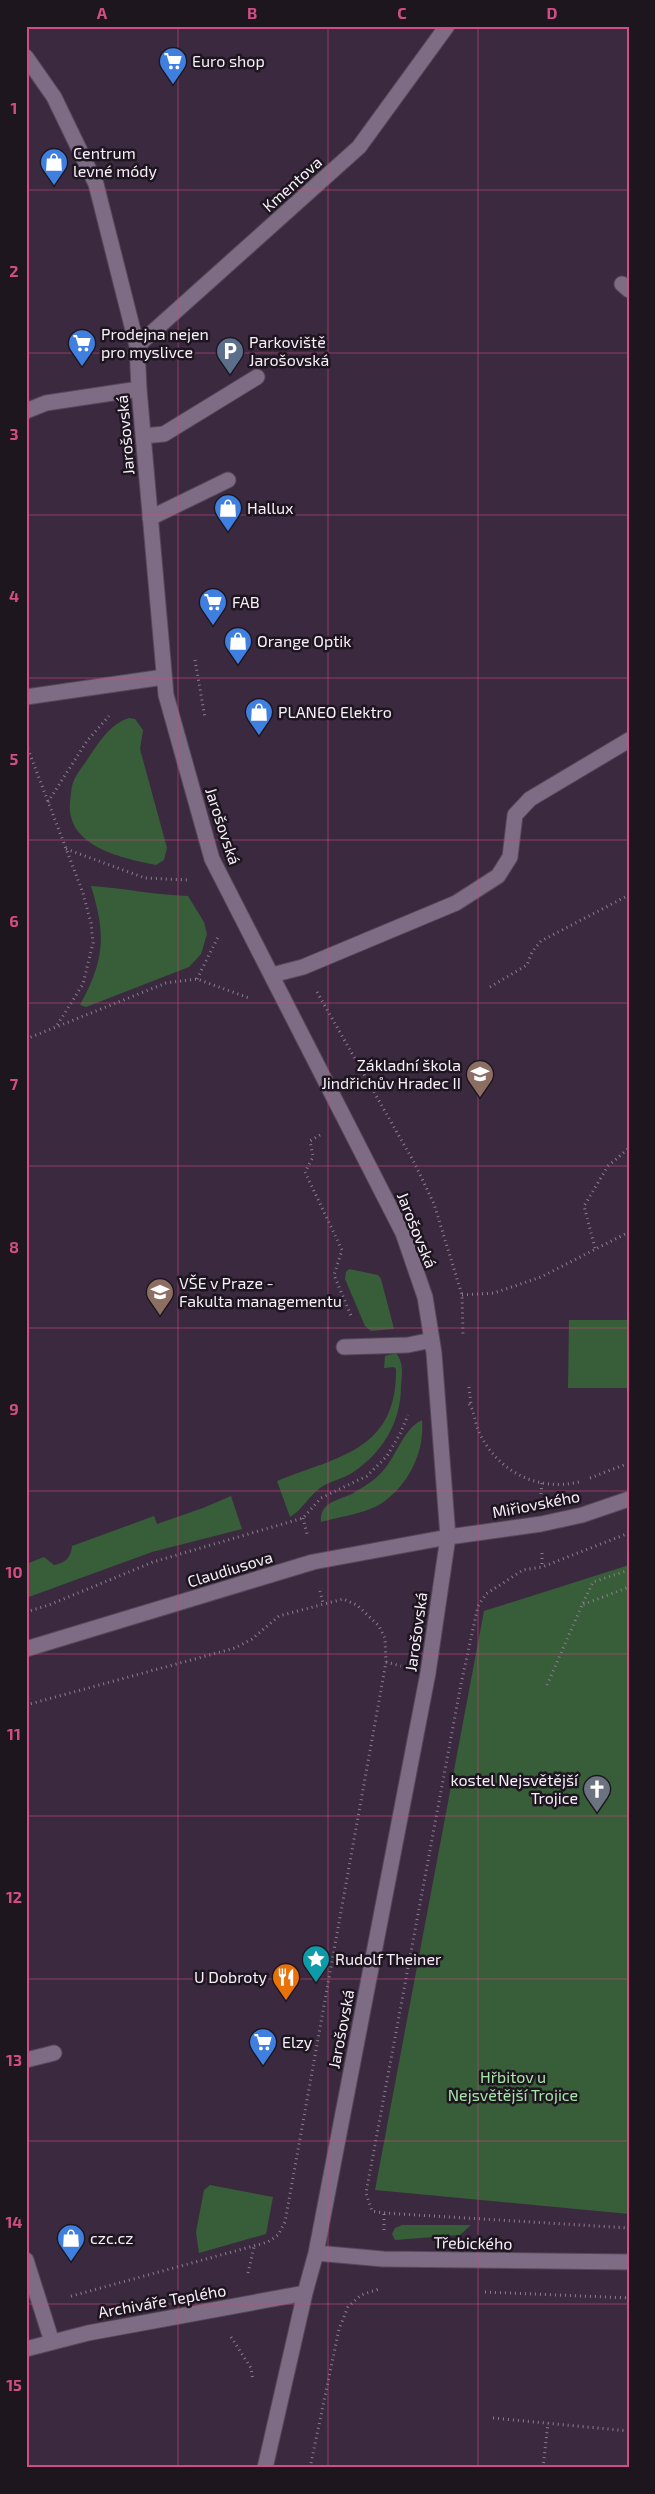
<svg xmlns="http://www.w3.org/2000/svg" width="655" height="2494" viewBox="0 0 655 2494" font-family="'Exo 2',sans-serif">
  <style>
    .green { fill: #375d39 }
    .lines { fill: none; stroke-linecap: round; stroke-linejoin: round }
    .minor-casing { stroke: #564759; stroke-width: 17 }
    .path { stroke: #8b7d8f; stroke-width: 3; stroke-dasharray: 1 4; stroke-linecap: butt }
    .minor { stroke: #7e6b84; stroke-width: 15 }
    .grid { fill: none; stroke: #d04e83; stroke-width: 1; stroke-opacity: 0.55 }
    .labels { text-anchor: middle; stroke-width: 5; stroke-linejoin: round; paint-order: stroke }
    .poi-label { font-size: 16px; fill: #f9eefc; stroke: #1d161f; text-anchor: start }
    .street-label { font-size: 16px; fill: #f9eefc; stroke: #1d161f }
    .park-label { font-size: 16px; fill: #a6e6a8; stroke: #1d161f }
    .neatline { fill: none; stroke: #d04e83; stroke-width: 2 }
    .grid-label { font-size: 16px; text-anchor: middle; font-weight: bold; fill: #d04e83 }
  </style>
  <rect width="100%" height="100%" fill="#3b2a3f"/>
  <!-- green -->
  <path class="green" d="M 129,718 L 135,719 L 143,730 L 140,749 L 167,848 L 164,860 L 156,865 C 122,858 66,847 70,802 C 71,796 71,788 73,783 C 76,774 84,765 89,757 C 100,741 110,724 129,718 Z
    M 91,886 C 123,888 155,895 188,896 L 204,922 L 207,934 L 201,954 L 189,967 L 86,1007 L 80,1005 C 105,959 106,935 91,886 Z
    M 349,1269 L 378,1275 L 381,1279 L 394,1329 L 371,1331 L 365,1326 L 345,1279 L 346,1272 Z
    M 569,1320 L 629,1320 L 629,1388 L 568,1388 Z
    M 396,1353 C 404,1363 402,1374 401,1386 C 401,1423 382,1453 352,1473 C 342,1479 330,1481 320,1488 C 309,1496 302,1510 290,1517 L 277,1481 C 340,1456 397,1450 396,1369 L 394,1367 L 384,1368 L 385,1356 Z
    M 422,1420 C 425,1453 407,1489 377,1506 C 361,1514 339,1517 321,1522 C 319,1503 338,1500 352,1494 C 360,1489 370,1483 377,1477 C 396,1461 401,1430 422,1420 Z
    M 231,1496 L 242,1529 L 152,1552 L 26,1598 L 26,1564 L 44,1557 L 54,1565 C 66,1563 71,1557 72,1546 L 154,1516 L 157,1524 L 203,1508 Z
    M 629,1565 L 629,2214 L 375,2190 L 484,1611 Z
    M 210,2185 L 273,2197 L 266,2234 L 199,2253 L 196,2232 L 204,2190 Z
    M 402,2225 L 471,2225 L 460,2235 L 395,2240 L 392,2234 L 395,2228 Z"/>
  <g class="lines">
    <!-- minor casing -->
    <g class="minor-casing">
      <path id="minor" d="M 26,57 L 54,97 L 96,184 L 137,346 L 139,389 L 166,695 L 212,859 L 403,1233 L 425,1297 L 434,1353 L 448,1537 L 428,1673 L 316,2253 L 305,2293 L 265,2468
        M 622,284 L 629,290
        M 137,346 L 359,147 L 447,26
        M 26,411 L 46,403 L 139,389
        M 143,436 L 164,434 L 257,377
        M 150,518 L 228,480
        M 26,697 L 164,677
        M 272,975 L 303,967 L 456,903 L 498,876 L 510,857 L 515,815 L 530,799 L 629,740
        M 344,1347 L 408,1345 L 432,1340
        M 26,1649 L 313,1562 L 448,1537 L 541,1524 L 582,1515 L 629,1499
        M 26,2060 L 54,2053
        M 316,2253 L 383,2259 L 629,2262
        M 26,2260 L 52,2342
        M 26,2349 L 88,2333 L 305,2293"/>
    </g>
    <!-- path -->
    <path class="path" d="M 195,660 L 205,718
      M 26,744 L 83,893 L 91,923 L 93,943 L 83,984 L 56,1027
      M 48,802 L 87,741 L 109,716
      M 66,849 L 145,878 L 189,880
      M 197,979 L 218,937
      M 490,987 L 527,965 L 532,952 L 541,941 L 629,895
      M 317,992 L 415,1164 L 434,1204 L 462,1295 L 463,1334
      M 26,1039 L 166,983 L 197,979 L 249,998
      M 320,1135 L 310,1141 L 313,1157 L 305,1172 L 342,1250 L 334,1275 L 352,1318
      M 595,1248 L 584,1206 L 608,1166 L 629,1148
      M 462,1295 L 494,1293 L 541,1277 L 629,1232
      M 469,1387 L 471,1404
      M 469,1404 C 474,1409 475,1424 479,1432 C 497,1471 537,1492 579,1482
      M 590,1478 L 629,1463
      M 541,1494 L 542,1482
      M 303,1518 L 307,1534
      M 629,1533 L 542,1567 L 523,1570 L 486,1594 L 478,1606 L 461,1684 L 366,2193 L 372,2211 L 384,2213 L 629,2228
      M 542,1553 L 542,1567
      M 629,1570 L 593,1582 L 582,1605 L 629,1587
      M 320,1591 L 323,1603
      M 26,1612 L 49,1605 L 153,1562 L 303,1518 L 321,1498 L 367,1476 L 387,1456 L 400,1434 L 408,1415
      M 386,1662 L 401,1666
      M 547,1685 L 582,1605
      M 26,1705 L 235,1648 L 252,1639 L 279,1616 L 343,1599 L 357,1605 L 379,1626 L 385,1638 L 386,1662 L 285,2222 L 278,2235 L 268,2242 L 68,2297
      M 384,2230 L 384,2213
      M 248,2273 L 254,2247
      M 485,2292 L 629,2298
      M 231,2337 L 251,2368 L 253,2381
      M 493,2418 L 629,2431
      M 310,2468 L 339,2329 L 348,2307 L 361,2295 L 379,2289
      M 543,2468 L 548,2423"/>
    <!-- minor -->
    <use href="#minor" class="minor"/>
  </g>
  <!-- grid -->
  <path class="grid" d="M 178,26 L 178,2468M 328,26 L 328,2468M 478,26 L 478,2468M 26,190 L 629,190M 26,353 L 629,353M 26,515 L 629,515M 26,678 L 629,678M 26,840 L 629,840M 26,1003 L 629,1003M 26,1166 L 629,1166M 26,1328 L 629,1328M 26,1491 L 629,1491M 26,1654 L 629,1654M 26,1816 L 629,1816M 26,1979 L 629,1979M 26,2141 L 629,2141M 26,2304 L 629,2304"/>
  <!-- icons -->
  <defs>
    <g id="supermarket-pin" transform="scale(1.4375)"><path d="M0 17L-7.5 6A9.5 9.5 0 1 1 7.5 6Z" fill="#3f7fe0" stroke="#1d161f"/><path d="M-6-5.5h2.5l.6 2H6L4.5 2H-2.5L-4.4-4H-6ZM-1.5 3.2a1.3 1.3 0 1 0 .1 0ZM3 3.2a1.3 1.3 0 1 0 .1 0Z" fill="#fff"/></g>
    <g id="shop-pin" transform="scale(1.4375)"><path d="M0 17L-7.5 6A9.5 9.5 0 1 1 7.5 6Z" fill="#3f7fe0" stroke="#1d161f"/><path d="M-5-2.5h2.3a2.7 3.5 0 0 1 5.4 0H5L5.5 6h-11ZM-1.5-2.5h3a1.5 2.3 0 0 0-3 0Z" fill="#fff"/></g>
    <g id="parking-pin" transform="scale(1.4375)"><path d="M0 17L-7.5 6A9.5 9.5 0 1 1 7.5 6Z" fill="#5c6f8a" stroke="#1d161f"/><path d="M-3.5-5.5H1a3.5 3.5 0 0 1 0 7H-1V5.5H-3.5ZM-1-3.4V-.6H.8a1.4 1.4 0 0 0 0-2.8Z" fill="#fff"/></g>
    <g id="school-pin" transform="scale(1.4375)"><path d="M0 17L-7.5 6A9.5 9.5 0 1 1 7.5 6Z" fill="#8d6e63" stroke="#1d161f"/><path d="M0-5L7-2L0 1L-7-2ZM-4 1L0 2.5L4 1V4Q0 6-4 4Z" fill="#fff"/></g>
    <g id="university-pin" transform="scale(1.4375)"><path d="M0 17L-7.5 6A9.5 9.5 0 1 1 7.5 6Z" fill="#8d6e63" stroke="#1d161f"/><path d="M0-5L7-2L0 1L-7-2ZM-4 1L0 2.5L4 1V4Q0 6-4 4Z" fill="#fff"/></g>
    <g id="church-pin" transform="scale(1.4375)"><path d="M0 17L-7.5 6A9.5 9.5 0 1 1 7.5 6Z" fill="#6b7280" stroke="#1d161f"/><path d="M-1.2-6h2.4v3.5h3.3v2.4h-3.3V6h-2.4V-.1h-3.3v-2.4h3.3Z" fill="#fff"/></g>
    <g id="sight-pin" transform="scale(1.4375)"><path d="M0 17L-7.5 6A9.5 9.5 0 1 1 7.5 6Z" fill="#0f9aa8" stroke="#1d161f"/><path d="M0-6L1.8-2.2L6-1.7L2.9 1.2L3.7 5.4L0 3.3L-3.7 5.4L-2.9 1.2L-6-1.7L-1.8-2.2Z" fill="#fff"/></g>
    <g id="restaurant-pin" transform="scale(1.4375)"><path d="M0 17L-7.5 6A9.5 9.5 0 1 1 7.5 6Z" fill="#e8710a" stroke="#1d161f"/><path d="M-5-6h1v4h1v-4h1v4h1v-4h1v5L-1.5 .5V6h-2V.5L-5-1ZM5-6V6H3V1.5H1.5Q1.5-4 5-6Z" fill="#fff"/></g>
  </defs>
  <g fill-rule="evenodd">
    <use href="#supermarket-pin" x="173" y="61"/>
    <use href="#shop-pin" x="54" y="162"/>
    <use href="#supermarket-pin" x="82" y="343"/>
    <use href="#parking-pin" x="230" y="351"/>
    <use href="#shop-pin" x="228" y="508"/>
    <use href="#supermarket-pin" x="213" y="602"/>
    <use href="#shop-pin" x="238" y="641"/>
    <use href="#shop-pin" x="259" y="712"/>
    <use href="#school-pin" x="480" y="1074"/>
    <use href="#university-pin" x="160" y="1292"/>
    <use href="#church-pin" x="597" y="1789"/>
    <use href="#sight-pin" x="316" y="1959"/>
    <use href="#restaurant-pin" x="286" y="1977"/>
    <use href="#supermarket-pin" x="263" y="2042"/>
    <use href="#shop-pin" x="71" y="2238"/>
  </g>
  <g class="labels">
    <!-- poi labels -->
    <g class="poi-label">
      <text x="192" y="67">Euro shop</text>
      <text x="73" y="159">Centrum<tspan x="73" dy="18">levné módy</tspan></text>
      <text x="101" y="340">Prodejna nejen<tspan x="101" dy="18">pro myslivce</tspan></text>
      <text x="249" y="348">Parkoviště<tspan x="249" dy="18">Jarošovská</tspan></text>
      <text x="247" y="514">Hallux</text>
      <text x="232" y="608">FAB</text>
      <text x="257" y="647">Orange Optik</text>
      <text x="278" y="718">PLANEO Elektro</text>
      <text x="461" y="1071" text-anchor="end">Základní škola<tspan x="461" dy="18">Jindřichův Hradec II</tspan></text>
      <text x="179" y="1289">VŠE v Praze -<tspan x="179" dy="18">Fakulta managementu</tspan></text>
      <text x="578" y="1786" text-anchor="end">kostel Nejsvětější<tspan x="578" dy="18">Trojice</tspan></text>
      <text x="335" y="1965">Rudolf Theiner</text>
      <text x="267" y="1983" text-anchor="end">U Dobroty</text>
      <text x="282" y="2048">Elzy</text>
      <text x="90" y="2244">czc.cz</text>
    </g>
    <!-- street labels -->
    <g class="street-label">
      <text transform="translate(292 184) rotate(-42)" y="6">Kmentova</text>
      <text transform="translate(125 435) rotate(-95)" y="6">Jarošovská</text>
      <text transform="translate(223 826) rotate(72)" y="6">Jarošovská</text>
      <text transform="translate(417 1230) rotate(68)" y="6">Jarošovská</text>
      <text transform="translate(536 1504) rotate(-11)" y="6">Miřiovského</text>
      <text transform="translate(230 1569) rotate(-17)" y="6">Claudiusova</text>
      <text transform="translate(416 1632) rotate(-82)" y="6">Jarošovská</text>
      <text transform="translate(341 2029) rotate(-79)" y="6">Jarošovská</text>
      <text transform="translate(473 2243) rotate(1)" y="6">Třebického</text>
      <text transform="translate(162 2301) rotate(-10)" y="6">Archiváře Teplého</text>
    </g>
    <!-- park labels -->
    <g class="park-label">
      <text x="513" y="2083">Hřbitov u<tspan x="513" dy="18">Nejsvětější Trojice</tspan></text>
    </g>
  </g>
  <!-- border -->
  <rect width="655" height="2494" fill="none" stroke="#1d161f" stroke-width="55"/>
  <rect x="28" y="28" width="600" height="2438" class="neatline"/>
  <g class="grid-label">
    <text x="102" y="19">A</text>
    <text x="252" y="19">B</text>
    <text x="402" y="19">C</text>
    <text x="552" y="19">D</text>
    <text x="14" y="114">1</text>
    <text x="14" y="277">2</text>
    <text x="14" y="440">3</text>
    <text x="14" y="602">4</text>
    <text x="14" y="765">5</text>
    <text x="14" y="927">6</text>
    <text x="14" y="1090">7</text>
    <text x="14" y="1253">8</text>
    <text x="14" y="1415">9</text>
    <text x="14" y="1578">10</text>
    <text x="14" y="1740">11</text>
    <text x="14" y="1903">12</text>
    <text x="14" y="2066">13</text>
    <text x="14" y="2228">14</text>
    <text x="14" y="2391">15</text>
  </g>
</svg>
